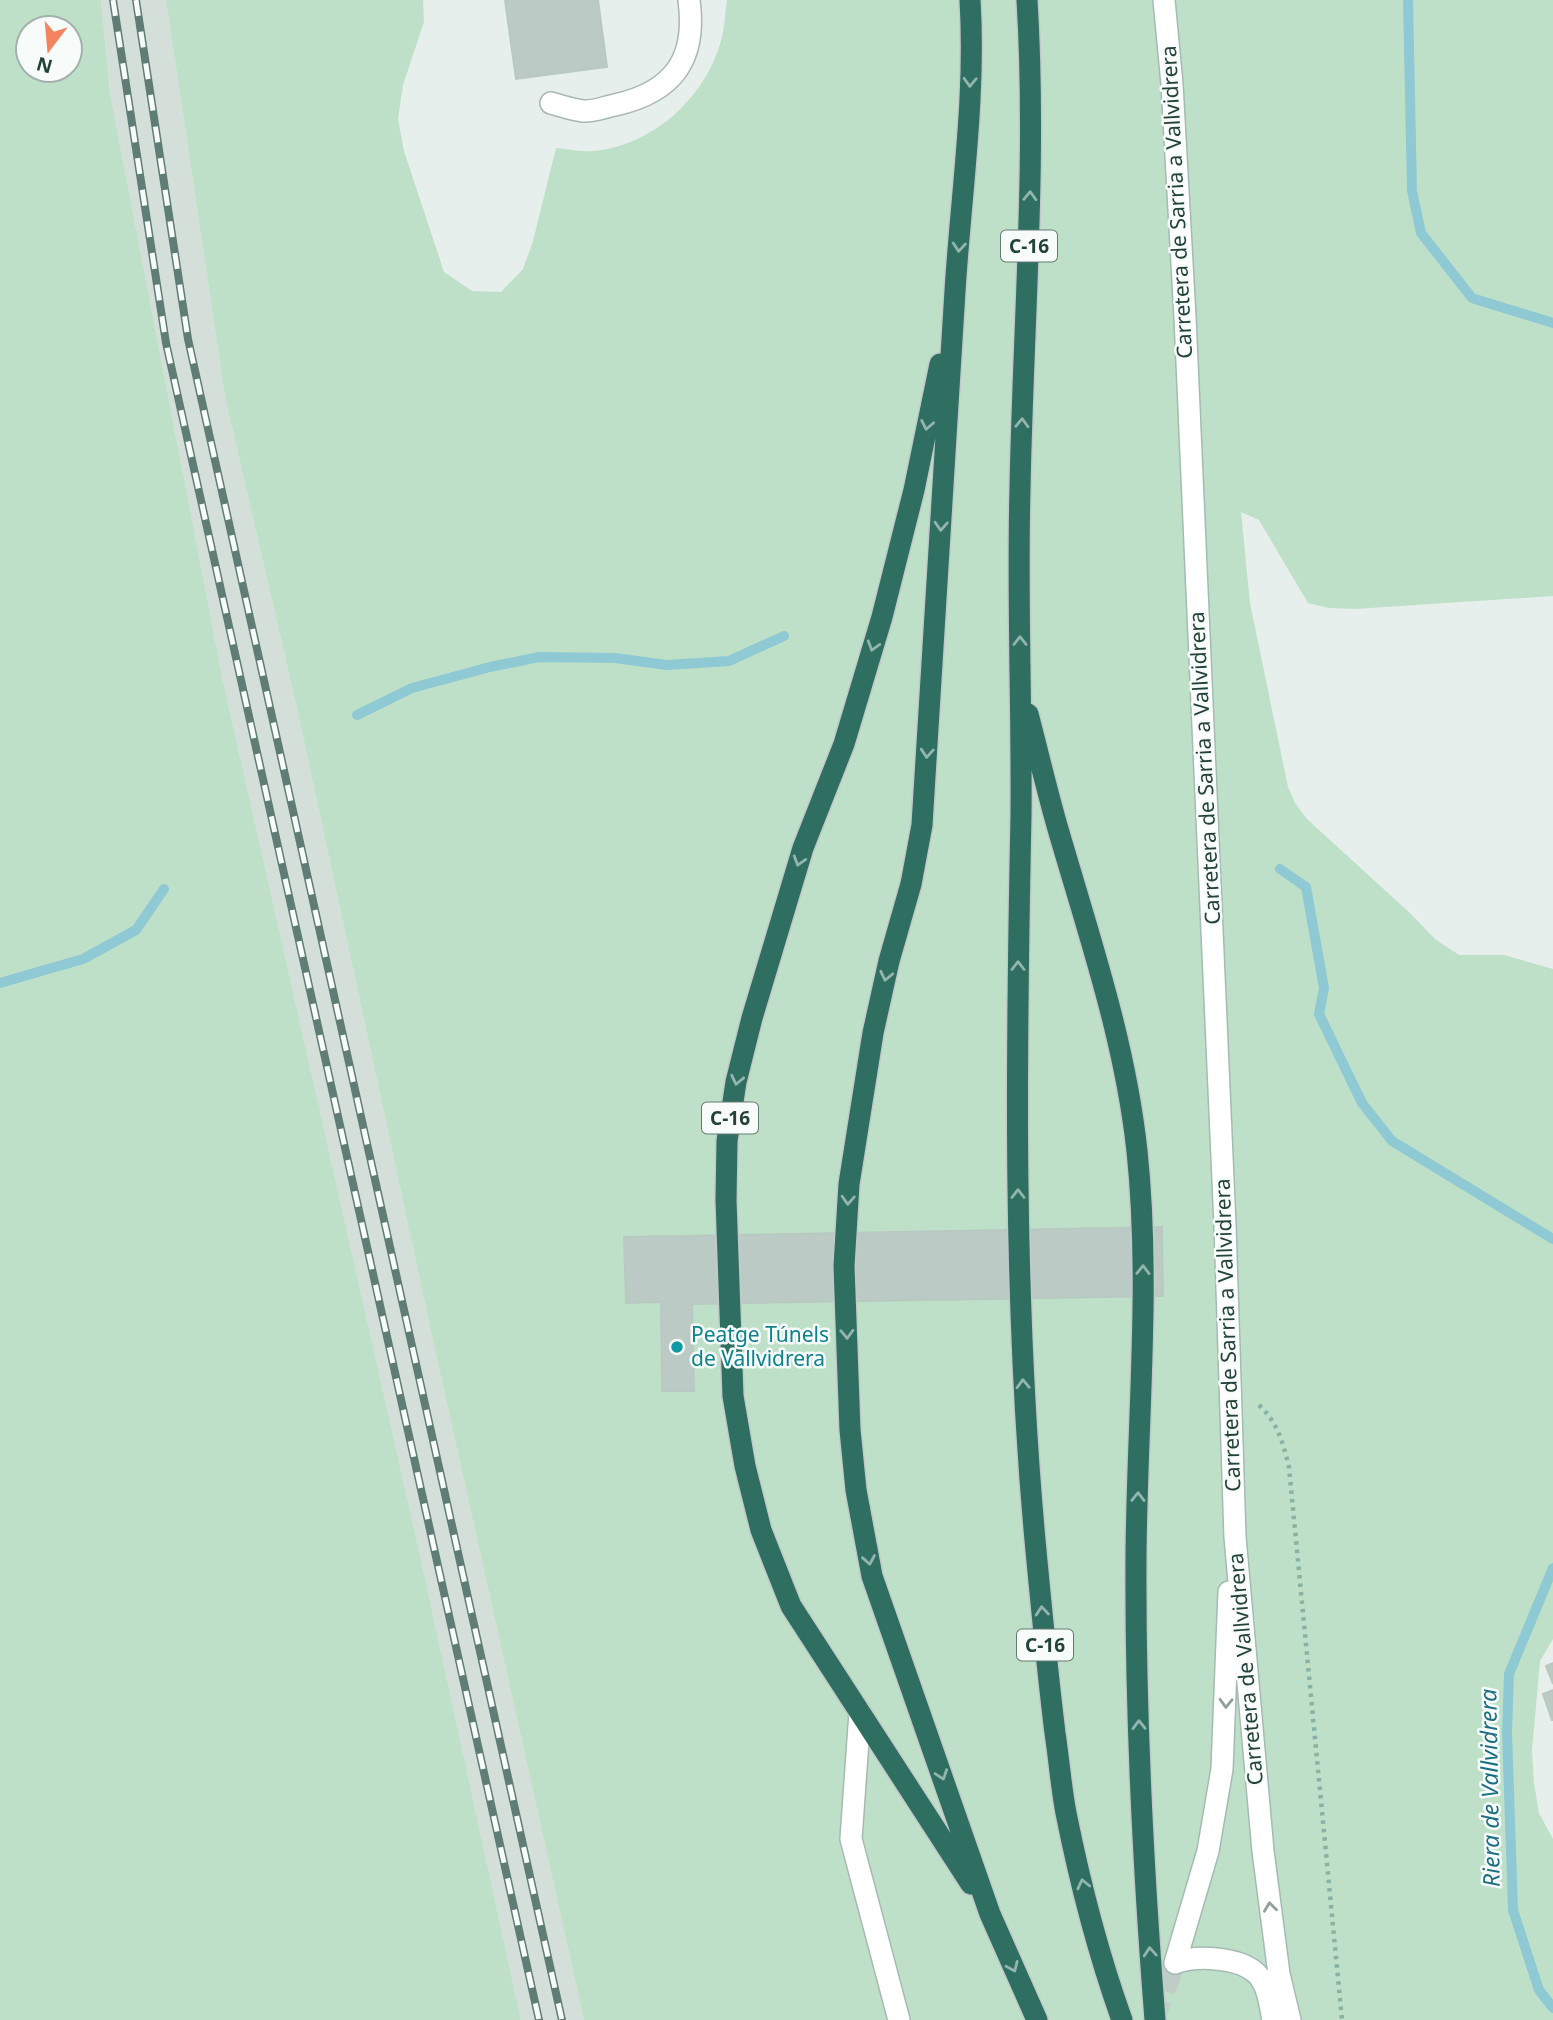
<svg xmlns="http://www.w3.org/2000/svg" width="1553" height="2020" viewBox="0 0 1553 2020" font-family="'Noto Sans',sans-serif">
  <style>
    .built { fill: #d4dfda }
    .green { fill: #bfe0c8; fill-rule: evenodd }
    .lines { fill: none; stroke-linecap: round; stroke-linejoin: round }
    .stream { stroke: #8ec9d4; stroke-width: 10 }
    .building { fill: #bbcac4; stroke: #b8c9c2; stroke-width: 2 }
    .secondary-tunnel { stroke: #bfccc8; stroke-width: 21; stroke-dasharray: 21 10; stroke-linecap: butt }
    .service-casing { stroke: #a8b8b2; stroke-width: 24 }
    .secondary-casing { stroke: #a4bbb3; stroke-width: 24 }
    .motorway-casing { stroke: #c2cac8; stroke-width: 24 }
    .path { stroke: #86b3a5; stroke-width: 4.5; stroke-dasharray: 3.5 5; stroke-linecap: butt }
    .service { stroke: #fff; stroke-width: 21 }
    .secondary { stroke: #fff; stroke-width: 21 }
    .motorway { stroke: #2f6f62; stroke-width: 21 }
    .rail-casing { stroke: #5f7d75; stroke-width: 8 }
    .rail { stroke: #f7fbf9; stroke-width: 5; stroke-dasharray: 16; stroke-linecap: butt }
    .oneway { stroke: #93b5ae }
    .oneway2 { stroke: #92a09c }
    .culture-dot { fill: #0f9aa8; stroke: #f7fbf9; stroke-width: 2.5 }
    .labels { text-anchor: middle; stroke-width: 5; stroke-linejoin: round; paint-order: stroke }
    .shield { fill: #f7fbf9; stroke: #637a73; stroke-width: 2 }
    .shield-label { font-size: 19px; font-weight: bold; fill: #24423a }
    .street-label { font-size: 21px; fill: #24423a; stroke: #f7fbf9 }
    .culture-label { font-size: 21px; fill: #0d838f; stroke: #f7fbf9; text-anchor: start }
    .water-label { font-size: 23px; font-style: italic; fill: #1c6f80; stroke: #f7fbf9 }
  </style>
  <rect width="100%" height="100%" fill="#e6efeb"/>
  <!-- built -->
  <path class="built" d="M 101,0 L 166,0 L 225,397 L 298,713 L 435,1350 L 584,2020 L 521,2020 L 420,1555 L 223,681 L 110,93 Z"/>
  <!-- green -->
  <path class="green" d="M 0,0 L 101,0 L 110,93 L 223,681 L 420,1555 L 521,2020 L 0,2020 ZM 28,28 L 70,28 L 70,70 L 28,70 Z
    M 166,0 L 423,0 L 424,22 L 403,85 L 398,119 L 404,151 L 444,272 L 472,291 L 501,292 L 523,269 L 533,241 L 556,148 C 568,149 581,152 593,151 C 654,146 708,95 722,37 C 725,25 725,12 727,0 L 1553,0 L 1553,596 L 1355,609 L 1329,608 L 1308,603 L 1259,520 L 1241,512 L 1250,603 L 1288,787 L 1295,803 L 1307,819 L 1411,914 L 1435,939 L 1459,955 L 1504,955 L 1553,969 L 1553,1639 L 1540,1661 L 1532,1751 L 1534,1783 L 1539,1813 L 1553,1839 L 1553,2020 L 584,2020 L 435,1350 L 298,713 L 225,397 Z"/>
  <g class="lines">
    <!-- stream -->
    <path class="stream" d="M 1408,0 L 1412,191 L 1421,233 L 1472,298 L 1553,323
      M 357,715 L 412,688 L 490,667 L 539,657 L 615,658 L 667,665 L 729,661 L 784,636
      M 1280,869 L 1306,887 L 1324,988 L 1319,1014 L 1362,1103 L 1392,1141 L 1553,1239
      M 0,983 L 83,959 L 136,930 L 164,889
      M 1553,1568 L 1509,1674 L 1507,1732 L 1513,1910 L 1539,1990 L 1553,2008"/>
  </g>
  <!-- building -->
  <path class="building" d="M 505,0 L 598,0 L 607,67 L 516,79 Z
    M 1162,1227 L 1163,1296 L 692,1304 L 694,1391 L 662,1391 L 661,1302 L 626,1303 L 624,1237 Z
    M 1553,1663 L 1553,1684 L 1546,1666 Z
    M 1553,1690 L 1553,1720 L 1552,1720 L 1543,1694 Z"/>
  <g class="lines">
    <!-- secondary-tunnel -->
    <path class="secondary-tunnel" d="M 1154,2020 L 1175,1963"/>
    <!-- service casing -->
    <g class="service-casing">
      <path id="service" d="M 551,103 C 561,106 573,110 583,111 C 593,112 605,107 615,105 C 673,92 697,60 689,0
        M 860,1712 L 851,1839 L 899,2020"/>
    </g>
    <!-- secondary casing -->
    <g class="secondary-casing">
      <path id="secondary" d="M 1164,0 L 1172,84 L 1185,317 L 1225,1225 L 1235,1537 L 1263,1851 L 1279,1974 L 1290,2020
        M 1175,1963 L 1208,1851 L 1222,1769 L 1229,1592
        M 1175,1963 C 1196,1955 1238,1957 1256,1973 C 1268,1984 1270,2005 1273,2020"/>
    </g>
    <!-- motorway casing -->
    <g class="motorway-casing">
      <path id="motorway" d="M 970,0 C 976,97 961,194 955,291 C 944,469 933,647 922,825 L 911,884 L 889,961 L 873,1033 L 849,1184 L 844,1266 L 850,1430 L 856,1490 L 872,1576 L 990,1914 L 1037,2020
        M 1027,0 C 1037,163 1023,326 1020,489 C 1017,598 1022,707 1021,816 C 1016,1057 1013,1299 1035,1540 C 1041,1604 1047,1668 1055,1733 C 1059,1759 1061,1787 1066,1813 C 1080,1883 1098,1953 1122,2020
        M 940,364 L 914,490 L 882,617 L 844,744 L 803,848 L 752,1018 L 736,1082 L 727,1141 L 726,1200 L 733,1396 L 745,1466 L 761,1530 L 791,1606 L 971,1884
        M 1028,714 C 1038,752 1047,791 1058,829 C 1089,936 1125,1040 1137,1151 C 1151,1285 1137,1421 1136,1556 C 1135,1711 1143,1866 1155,2020"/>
    </g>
    <!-- path -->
    <path class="path" d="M 1259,1405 C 1278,1423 1283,1443 1289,1467 L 1342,2020"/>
    <!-- service -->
    <use href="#service" class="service"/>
    <!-- secondary -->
    <use href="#secondary" class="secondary"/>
    <!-- motorway -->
    <use href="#motorway" class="motorway"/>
    <!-- rail casing -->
    <g class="rail-casing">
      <path id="rail" d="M 113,0 L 166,343 L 539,2020
        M 136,0 L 188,339 L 562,2020"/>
    </g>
    <!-- rail -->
    <use href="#rail" class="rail"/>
  </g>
  <!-- one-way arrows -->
  <defs><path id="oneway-chevron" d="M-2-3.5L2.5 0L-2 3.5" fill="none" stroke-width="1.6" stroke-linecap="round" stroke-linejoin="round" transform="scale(1.75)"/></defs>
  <g class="oneway">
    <use href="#oneway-chevron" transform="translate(970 82) rotate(92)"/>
    <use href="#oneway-chevron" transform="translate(1030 196) rotate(-88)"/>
    <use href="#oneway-chevron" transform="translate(959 247) rotate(95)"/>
    <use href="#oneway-chevron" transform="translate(1022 423) rotate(-88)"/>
    <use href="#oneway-chevron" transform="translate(927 425) rotate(101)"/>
    <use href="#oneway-chevron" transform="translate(941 526) rotate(93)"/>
    <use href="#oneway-chevron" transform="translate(1020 641) rotate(-90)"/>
    <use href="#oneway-chevron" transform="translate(873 646) rotate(107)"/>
    <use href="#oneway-chevron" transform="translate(927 753) rotate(94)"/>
    <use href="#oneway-chevron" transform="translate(799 861) rotate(107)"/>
    <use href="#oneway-chevron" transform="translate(1018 966) rotate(-90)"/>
    <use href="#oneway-chevron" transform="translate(886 976) rotate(102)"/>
    <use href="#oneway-chevron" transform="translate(737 1080) rotate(102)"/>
    <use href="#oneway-chevron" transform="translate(1018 1194) rotate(-90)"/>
    <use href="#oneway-chevron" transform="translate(848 1200) rotate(93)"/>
    <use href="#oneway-chevron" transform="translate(1143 1270) rotate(-89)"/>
    <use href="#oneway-chevron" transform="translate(847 1334) rotate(88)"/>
    <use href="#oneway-chevron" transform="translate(1023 1384) rotate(-92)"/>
    <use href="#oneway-chevron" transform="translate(1138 1497) rotate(-89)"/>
    <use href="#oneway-chevron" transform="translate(869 1560) rotate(80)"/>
    <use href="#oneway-chevron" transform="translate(1042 1611) rotate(-95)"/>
    <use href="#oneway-chevron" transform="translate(1139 1725) rotate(-91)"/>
    <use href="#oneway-chevron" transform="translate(942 1775) rotate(71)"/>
    <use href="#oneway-chevron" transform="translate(1083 1884) rotate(-103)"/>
    <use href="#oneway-chevron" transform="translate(1150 1952) rotate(-94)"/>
    <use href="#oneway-chevron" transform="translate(1013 1967) rotate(66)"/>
  </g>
  <g class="oneway2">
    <use href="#oneway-chevron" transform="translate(1226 1703) rotate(92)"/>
    <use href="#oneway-chevron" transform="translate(1270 1907) rotate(-97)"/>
  </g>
  <!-- markers -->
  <circle class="culture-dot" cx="677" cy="1347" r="7"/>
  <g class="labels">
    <!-- shield labels -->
    <g class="shield">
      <rect x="1001" y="230.5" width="56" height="31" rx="5"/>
      <rect x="702" y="1102.5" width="56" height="31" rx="5"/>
      <rect x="1017" y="1629.5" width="56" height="31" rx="5"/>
    </g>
    <g class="shield-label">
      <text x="1029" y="253">C-16</text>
      <text x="730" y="1125">C-16</text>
      <text x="1045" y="1652">C-16</text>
    </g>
    <!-- street labels -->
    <g class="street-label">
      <text transform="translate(1177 202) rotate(-93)" y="7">Carretera de Sarria a Vallvidrera</text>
      <text transform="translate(1205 768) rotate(-93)" y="7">Carretera de Sarria a Vallvidrera</text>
      <text transform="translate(1228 1335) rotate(-92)" y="7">Carretera de Sarria a Vallvidrera</text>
      <text transform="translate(1246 1669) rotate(-95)" y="7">Carretera de Vallvidrera</text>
    </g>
    <!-- culture labels -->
    <g class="culture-label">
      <text x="691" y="1342">Peatge Túnels<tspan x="691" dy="24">de Vallvidrera</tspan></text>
    </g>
    <!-- water labels -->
    <g class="water-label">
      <text transform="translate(1490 1788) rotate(-91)" y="8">Riera de Vallvidrera</text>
    </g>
  </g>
  <!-- north arrow -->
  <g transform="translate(49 49) rotate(196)"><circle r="33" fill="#f7fbf9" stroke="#a3b1ad" stroke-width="2"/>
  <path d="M0-5L12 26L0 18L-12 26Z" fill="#f4845f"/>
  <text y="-10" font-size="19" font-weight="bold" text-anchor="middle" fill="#24423a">N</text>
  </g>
</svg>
